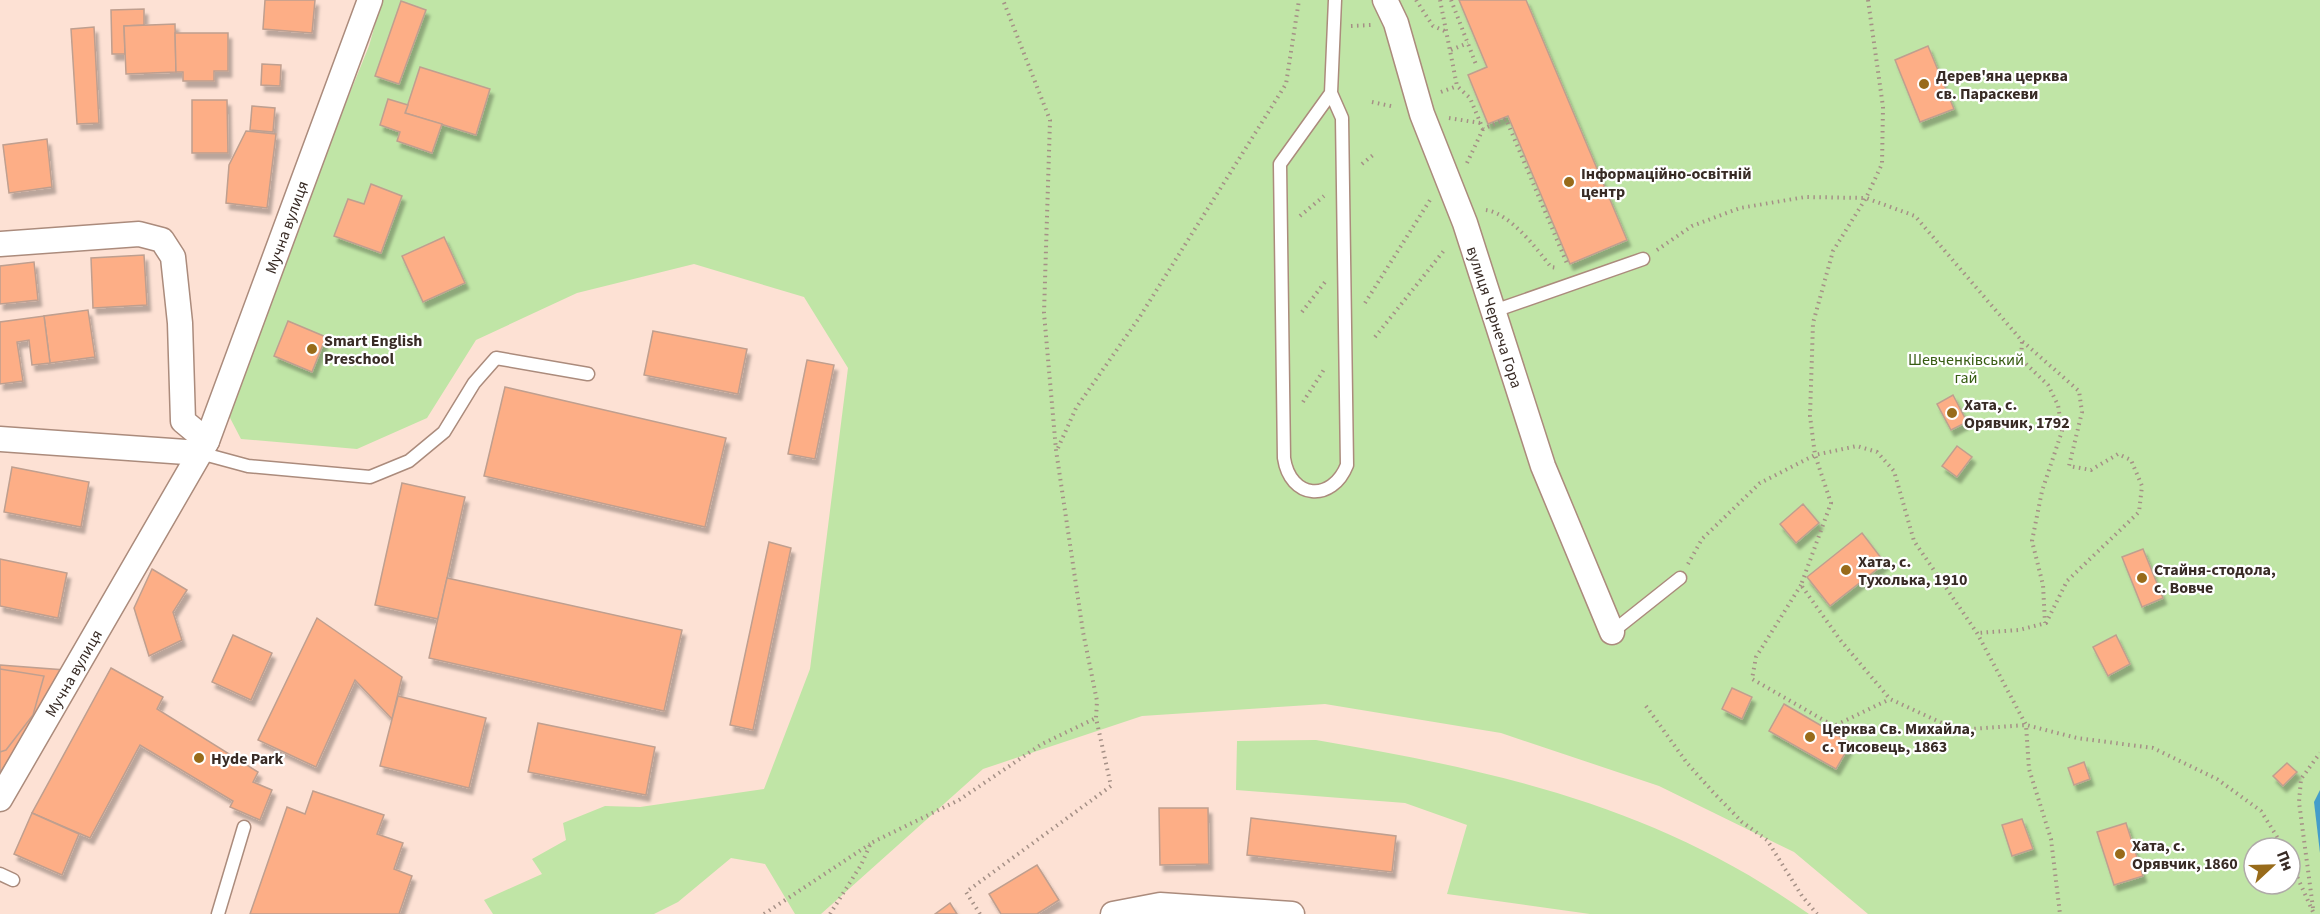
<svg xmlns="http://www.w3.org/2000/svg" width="2320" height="914" viewBox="0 0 2320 914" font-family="'Source Sans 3',sans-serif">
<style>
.green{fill:#c0e5a6;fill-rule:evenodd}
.water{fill:#439dca}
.building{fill:#fdae86;stroke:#bf9f8f;stroke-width:1.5;filter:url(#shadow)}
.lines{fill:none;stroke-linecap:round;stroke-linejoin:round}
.lane-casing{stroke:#ab8b7c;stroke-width:15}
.street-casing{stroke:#ab8b7c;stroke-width:27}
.path{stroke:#a59086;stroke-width:4;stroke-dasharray:1.5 4.5;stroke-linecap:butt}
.lane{stroke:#fff;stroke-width:12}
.street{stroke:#fff;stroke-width:24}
.poi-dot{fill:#986b1a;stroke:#fff;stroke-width:2}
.labels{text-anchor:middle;stroke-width:4.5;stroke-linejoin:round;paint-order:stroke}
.poi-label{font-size:16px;font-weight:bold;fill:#382b25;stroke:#fff;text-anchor:start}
.street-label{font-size:16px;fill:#382b25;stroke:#fff}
.park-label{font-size:16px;fill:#375c12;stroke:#fff}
</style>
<defs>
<filter id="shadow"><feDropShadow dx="3.5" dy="6" stdDeviation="1.5" flood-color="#0004"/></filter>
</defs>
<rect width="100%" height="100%" fill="#fde1d4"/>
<g class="green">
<path d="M 382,0 L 2320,0 L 2320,914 L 1868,914 L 1794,852 L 1659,786 L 1501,733 L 1325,704 L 1142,716 L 983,769 L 821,914 L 795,914 L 765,864 L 731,858 L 678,902 L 654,914 L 493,914 L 484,900 L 542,874 L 532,859 L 566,840 L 563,823 L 605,806 L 640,807 L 764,789 L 810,669 L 848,368 L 804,297 L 694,264 L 577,293 L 476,340 L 427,418 L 357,449 L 241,439 L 229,416 L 299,218 L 369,46 ZM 2254,848 L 2290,848 L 2290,884 L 2254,884 Z"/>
<path d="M 1316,740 C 1498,771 1656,806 1809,914 L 1590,914 L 1447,894 L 1467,825 L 1405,803 L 1236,790 L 1237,741 Z"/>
</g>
<path class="water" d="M 2320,790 L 2320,853 L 2314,802 Z"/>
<g class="building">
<path d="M 265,0 L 315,0 L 312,33 L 263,29 Z"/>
<path d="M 1459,0 L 1526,0 L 1627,240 L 1570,264 L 1508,116 L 1488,124 L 1468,75 L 1487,67 Z"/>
<path d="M 401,1 L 426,10 L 399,84 L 375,76 Z"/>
<path d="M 144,9 L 144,25 L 124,26 L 125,54 L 112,54 L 111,10 Z"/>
<path d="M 175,24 L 176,72 L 126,74 L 124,26 Z"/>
<path d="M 94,27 L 99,123 L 77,124 L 71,29 Z"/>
<path d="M 175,33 L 228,33 L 228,71 L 214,71 L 214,81 L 183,81 L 183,72 L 176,72 Z"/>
<path d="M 1928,46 L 1954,109 L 1920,122 L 1895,60 Z"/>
<path d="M 262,64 L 281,65 L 280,86 L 261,85 Z"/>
<path d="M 420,67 L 490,89 L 476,135 L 405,113 Z"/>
<path d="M 388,99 L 408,105 L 405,113 L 442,124 L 432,153 L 397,141 L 400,132 L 380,125 Z"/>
<path d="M 192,100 L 227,100 L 228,153 L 192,153 Z"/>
<path d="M 252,106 L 275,108 L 273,132 L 250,130 Z"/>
<path d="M 246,131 L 276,134 L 267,208 L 226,203 L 229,165 Z"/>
<path d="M 47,139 L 52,187 L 9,193 L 3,145 Z"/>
<path d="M 371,184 L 402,196 L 381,253 L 334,236 L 348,199 L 364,204 Z"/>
<path d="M 444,237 L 465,283 L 423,302 L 402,256 Z"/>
<path d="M 144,255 L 147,305 L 93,308 L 91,258 Z"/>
<path d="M 34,262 L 38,300 L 0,304 L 0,266 Z"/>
<path d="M 88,310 L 95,357 L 50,363 L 44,316 Z"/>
<path d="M 44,316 L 50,363 L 32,365 L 29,340 L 17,342 L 23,381 L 0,384 L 0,322 Z"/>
<path d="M 288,321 L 326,337 L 312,372 L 274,356 Z"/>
<path d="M 653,331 L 747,349 L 738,394 L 644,375 Z"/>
<path d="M 807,360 L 834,365 L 815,459 L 788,454 Z"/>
<path d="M 505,387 L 726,438 L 705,527 L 484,476 Z"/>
<path d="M 1953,395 L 1967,422 L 1951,430 L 1937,404 Z"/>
<path d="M 1957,446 L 1972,457 L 1957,477 L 1942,466 Z"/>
<path d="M 12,467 L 89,482 L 81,527 L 4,512 Z"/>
<path d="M 402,483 L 465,497 L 438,619 L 375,605 Z"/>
<path d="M 1803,504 L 1819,523 L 1796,543 L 1780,524 Z"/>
<path d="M 1862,533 L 1885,563 L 1830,606 L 1807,577 Z"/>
<path d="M 769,542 L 791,548 L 753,730 L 730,725 Z"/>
<path d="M 2143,549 L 2163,598 L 2142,607 L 2122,557 Z"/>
<path d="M 0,559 L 67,573 L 58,618 L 0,606 Z"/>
<path d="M 152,569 L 187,590 L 173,612 L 182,640 L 149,656 L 134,608 Z"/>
<path d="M 447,578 L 682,630 L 664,711 L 429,658 Z"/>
<path d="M 317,618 L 402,677 L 392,719 L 355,680 L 316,767 L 258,740 Z"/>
<path d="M 233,635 L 272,653 L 251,700 L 212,682 Z"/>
<path d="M 2116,635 L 2130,664 L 2108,676 L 2093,647 Z"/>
<path d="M 0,665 L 65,670 L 0,773 Z"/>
<path d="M 111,668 L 163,697 L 157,709 L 258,772 L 253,782 L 272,790 L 260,820 L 230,807 L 233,801 L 140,745 L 90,838 L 32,813 Z"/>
<path d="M 0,669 L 44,676 L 33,715 L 6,750 L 0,752 Z"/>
<path d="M 1732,688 L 1752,697 L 1742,719 L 1722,709 Z"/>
<path d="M 398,696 L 486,718 L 469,788 L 380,766 Z"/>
<path d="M 1784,704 L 1851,743 L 1836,769 L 1769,731 Z"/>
<path d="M 538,723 L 655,747 L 646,795 L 528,772 Z"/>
<path d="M 2084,762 L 2090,779 L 2074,785 L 2068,768 Z"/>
<path d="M 2287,763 L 2297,772 L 2283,786 L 2273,776 Z"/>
<path d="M 313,791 L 384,815 L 377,834 L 403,843 L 394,869 L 412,876 L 399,914 L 250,914 L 287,807 L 305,814 Z"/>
<path d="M 1159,808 L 1208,808 L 1209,864 L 1160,865 Z"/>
<path d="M 32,813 L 79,834 L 62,875 L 14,854 Z"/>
<path d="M 1251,818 L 1396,836 L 1392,872 L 1247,855 Z"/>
<path d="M 2022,819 L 2033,849 L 2012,856 L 2002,825 Z"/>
<path d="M 2126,823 L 2143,876 L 2114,885 L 2097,832 Z"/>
<path d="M 1037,865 L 1059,900 L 1037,914 L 1001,914 L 989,894 Z"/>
<path d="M 950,903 L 957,914 L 935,914 Z"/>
</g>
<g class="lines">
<defs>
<g id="lane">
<path d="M 1331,93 L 1280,164 L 1284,458 C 1290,499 1332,503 1347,465 L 1342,118 L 1331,93 L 1335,0"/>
<path d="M 1494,311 L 1643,259"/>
<path d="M 200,453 L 248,466 L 370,477 L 409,461 L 444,432 L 474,383 L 496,358 L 588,374"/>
<path d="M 1612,632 L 1680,578"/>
<path d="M 0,874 L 13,880"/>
<path d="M 218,914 L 244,827"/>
</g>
<g id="street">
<path d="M 1385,0 L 1396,23 L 1422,114 L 1465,223 L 1543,466 L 1612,632"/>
<path d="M 0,244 L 139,234 L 162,240 L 173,257 L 180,323 L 183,421 L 207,441"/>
<path d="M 0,439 L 200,453"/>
<path d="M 0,799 L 207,441 L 370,0"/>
<path d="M 1113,914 L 1160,905 L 1292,914"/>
</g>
</defs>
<use href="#lane" class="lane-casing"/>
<use href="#street" class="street-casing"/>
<g class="path">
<path d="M 1416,0 L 1433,26 L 1447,32"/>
<path d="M 1440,0 L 1457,86 L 1470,98 L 1483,129 L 1506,119 L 1568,266"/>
<path d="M 1451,0 L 1477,67"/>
<path d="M 1868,0 L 1883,107 L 1882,164 L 1866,198 L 1833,251 L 1813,323 L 1810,416 L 1815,455 L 1831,503 L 1801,585 L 1841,641 L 1890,699 L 1957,730 L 2026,725 L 2077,738 L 2153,748 L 2217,779 L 2261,811 L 2284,848"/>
<path d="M 1351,26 L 1371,25"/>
<path d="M 1451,50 L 1468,43"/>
<path d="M 1441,92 L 1457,86"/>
<path d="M 1372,102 L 1395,107"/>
<path d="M 1449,118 L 1480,123"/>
<path d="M 1467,163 L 1483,129"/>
<path d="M 1362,164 L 1373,155"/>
<path d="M 1486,210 C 1511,214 1536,248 1551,267 L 1557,268"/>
<path d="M 1300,216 L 1324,196"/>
<path d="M 1657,250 L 1692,226 L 1740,208 L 1805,197 L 1866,198 L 1915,216 L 2022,341 L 2079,391 L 2082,412 L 2069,466 L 2091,470 L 2118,454 L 2131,460 L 2142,486 L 2139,512 L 2067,581 L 2046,623 L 2019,630 L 1977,633"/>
<path d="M 1365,303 L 1430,200"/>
<path d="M 1302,312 L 1325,282"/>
<path d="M 1375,337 L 1446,248"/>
<path d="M 2022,342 L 2021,359 L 2048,385 L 2058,405 L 2062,431 L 2042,491 L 2032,541 L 2043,585 L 2045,623"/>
<path d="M 1303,402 L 1325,368"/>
<path d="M 1058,448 L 1076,408 L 1139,318 L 1286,84 L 1299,0"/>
<path d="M 1688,564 L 1702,539 L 1760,483 L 1815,455 L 1857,446 L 1877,452 L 1894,471 L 1914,541 L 1977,633 L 2026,725 L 2029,769 L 2051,839 L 2060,914"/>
<path d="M 1801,585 L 1756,657 L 1752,679 L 1834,726 L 1890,699"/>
<path d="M 1646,706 L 1687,763 L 1713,792 L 1742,822 L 1767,840 L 1802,896 L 1817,914"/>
<path d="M 2290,861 L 2314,914"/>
<path d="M 2313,908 L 2299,802 L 2301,779 L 2320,753"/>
<path d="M 764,914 L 870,844"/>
<path d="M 830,914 L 861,865 L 871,843 L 959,800 L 1042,744 L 1096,718"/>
<path d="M 980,914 L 966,892 L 1111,786 L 1096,718 L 1097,701 L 1083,632 L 1056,450 L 1044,313 L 1050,120 L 1003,0"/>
</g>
<use href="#lane" class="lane"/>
<use href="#street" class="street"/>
</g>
<g class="poi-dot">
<circle cx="1924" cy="84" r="6"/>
<circle cx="1569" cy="182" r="6"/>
<circle cx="312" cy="349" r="6"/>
<circle cx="1952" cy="413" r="6"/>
<circle cx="1846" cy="570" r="6"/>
<circle cx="2142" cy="578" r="6"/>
<circle cx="1810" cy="737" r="6"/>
<circle cx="199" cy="758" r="6"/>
<circle cx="2120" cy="854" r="6"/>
</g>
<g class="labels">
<g class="poi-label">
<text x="1936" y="81">Дерев'яна церква<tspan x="1936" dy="18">св. Параскеви</tspan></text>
<text x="1581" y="179">Інформаційно-освітній<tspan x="1581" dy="18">центр</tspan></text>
<text x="324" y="346">Smart English<tspan x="324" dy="18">Preschool</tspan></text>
<text x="1964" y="410">Хата, с.<tspan x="1964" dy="18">Орявчик, 1792</tspan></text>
<text x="1858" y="567">Хата, с.<tspan x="1858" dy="18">Тухолька, 1910</tspan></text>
<text x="2154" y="575">Стайня-стодола,<tspan x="2154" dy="18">с. Вовче</tspan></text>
<text x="1822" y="734">Церква Св. Михайла,<tspan x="1822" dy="18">с. Тисовець, 1863</tspan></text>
<text x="211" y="764">Hyde Park</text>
<text x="2132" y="851">Хата, с.<tspan x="2132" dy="18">Орявчик, 1860</tspan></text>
</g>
<g class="street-label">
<text transform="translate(286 227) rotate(-70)" y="6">Мучна вулиця</text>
<text transform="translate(1495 317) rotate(72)" y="6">вулиця Чернеча Гора</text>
<text transform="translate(73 673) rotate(-60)" y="6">Мучна вулиця</text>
</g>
<g class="park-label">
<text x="1966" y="365">Шевченківський<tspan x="1966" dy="18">гай</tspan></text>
</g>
</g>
<g transform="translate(2272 866) rotate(68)"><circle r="28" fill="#ffffff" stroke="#afaaa8" stroke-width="1.5"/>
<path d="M0-4.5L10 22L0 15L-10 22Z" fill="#986b1a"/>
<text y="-9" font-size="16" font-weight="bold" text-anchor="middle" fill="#382b25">Пн</text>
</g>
</svg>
